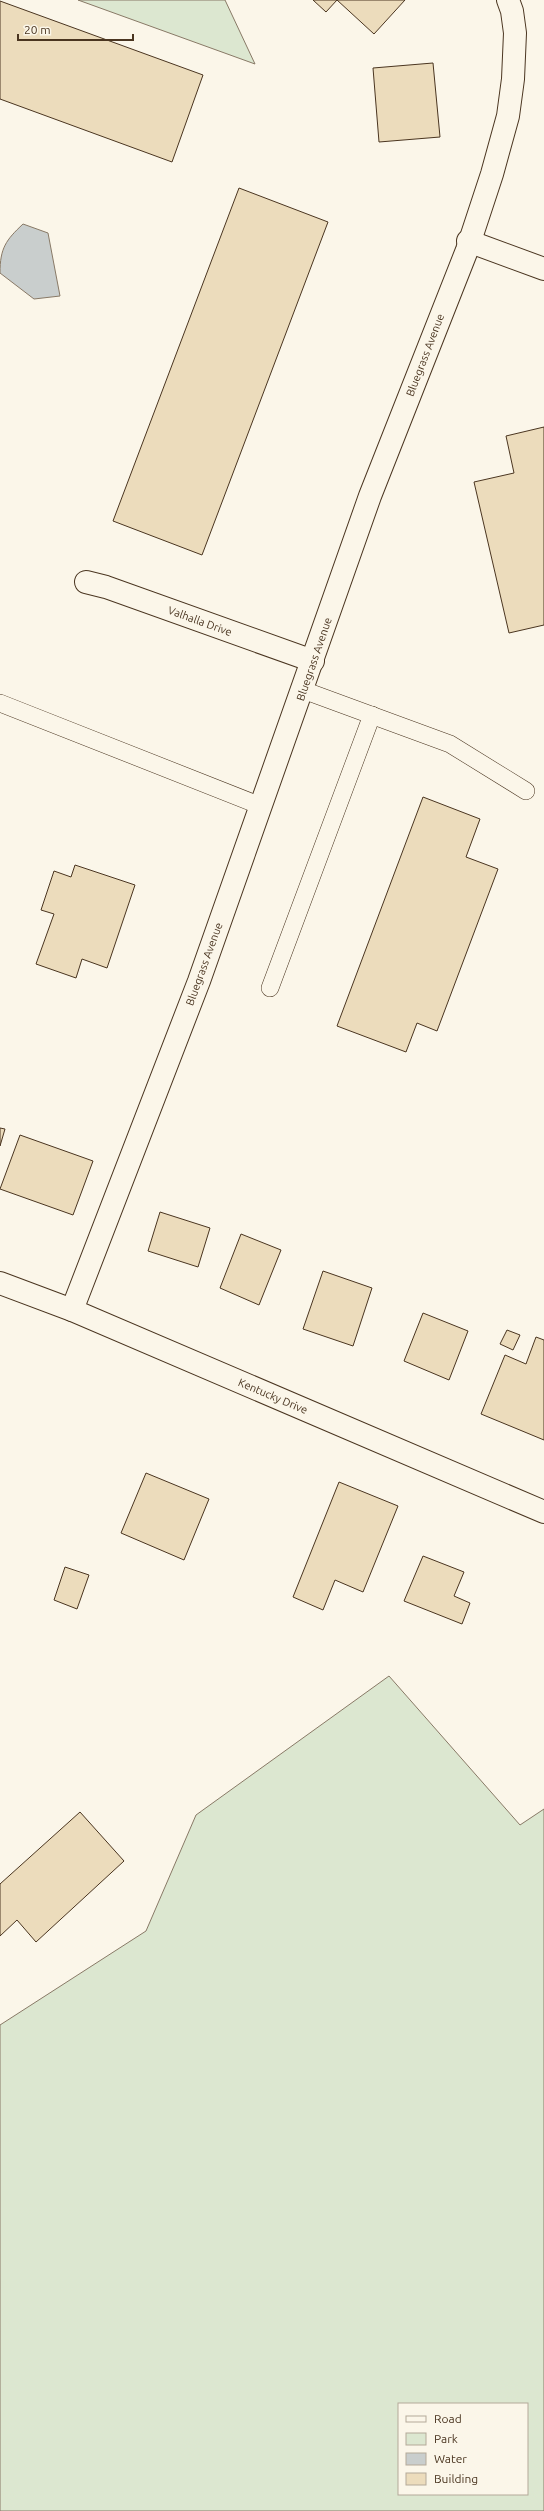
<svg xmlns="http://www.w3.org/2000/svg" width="544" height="2511" viewBox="0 0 544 2511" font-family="Ubuntu,sans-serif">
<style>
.green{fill:#dce7d0;stroke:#887966;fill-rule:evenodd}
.water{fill:#c9cecd;stroke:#887966}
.building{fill:#ecdcbc;stroke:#4a3520}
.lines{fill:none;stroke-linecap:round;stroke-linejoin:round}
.lane-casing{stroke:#4a3520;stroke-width:18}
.street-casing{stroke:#4a3520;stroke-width:24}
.lane{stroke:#fbf6e9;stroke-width:17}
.street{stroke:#fbf6e9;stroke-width:22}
.labels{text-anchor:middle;stroke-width:3;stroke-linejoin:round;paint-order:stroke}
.street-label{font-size:11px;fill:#4a3520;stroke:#fbf6e9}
</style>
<rect width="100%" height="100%" fill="#fbf6e9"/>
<g class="green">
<path d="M 78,0 L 225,0 L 255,64 Z"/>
<path d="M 389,1676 L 520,1825 L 544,1809 L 544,2511 L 0,2511 L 0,2025 L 146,1931 L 196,1815 ZM 399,2404 L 527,2404 L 527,2494 L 399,2494 Z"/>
</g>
<path class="water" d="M 23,224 L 48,233 L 60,296 L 34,299 L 0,273 C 0,248 6,240 23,224 Z"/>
<g class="building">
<path d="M 313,0 L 337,0 L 326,12 Z"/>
<path d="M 337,0 L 405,0 L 374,34 Z"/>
<path d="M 0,1 L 203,75 L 172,162 L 0,99 Z"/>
<path d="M 433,63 L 440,137 L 379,142 L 373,68 Z"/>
<path d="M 239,188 L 328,222 L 202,555 L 113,521 Z"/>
<path d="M 544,427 L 544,625 L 509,633 L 474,482 L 514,473 L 506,436 Z"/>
<path d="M 423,797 L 480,819 L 466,857 L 498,869 L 437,1031 L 417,1023 L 406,1052 L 337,1026 Z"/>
<path d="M 75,865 L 135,885 L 107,968 L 82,959 L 76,978 L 36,964 L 54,914 L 41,910 L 54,871 L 71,877 Z"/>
<path d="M 0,1128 L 5,1129 L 0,1146 Z"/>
<path d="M 20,1135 L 93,1161 L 73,1215 L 0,1189 Z"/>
<path d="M 160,1212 L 210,1228 L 198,1267 L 148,1251 Z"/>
<path d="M 241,1234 L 281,1250 L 259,1305 L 220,1288 Z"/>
<path d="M 323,1271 L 372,1288 L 353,1346 L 303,1329 Z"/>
<path d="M 423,1313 L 468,1331 L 449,1380 L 404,1361 Z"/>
<path d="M 507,1330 L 520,1335 L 513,1350 L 500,1344 Z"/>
<path d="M 536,1337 L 544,1340 L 544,1440 L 481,1414 L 505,1355 L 526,1364 Z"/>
<path d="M 146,1473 L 209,1499 L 184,1560 L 121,1533 Z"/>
<path d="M 339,1482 L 398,1506 L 363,1592 L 335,1580 L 323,1610 L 293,1597 Z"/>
<path d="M 423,1556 L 464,1572 L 454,1596 L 470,1603 L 462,1624 L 404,1601 Z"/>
<path d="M 65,1567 L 89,1575 L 77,1609 L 54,1600 Z"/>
<path d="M 80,1812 L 124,1861 L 36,1942 L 17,1920 L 0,1936 L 0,1884 Z"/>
</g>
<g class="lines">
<defs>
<g id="lane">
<path d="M 303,690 L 450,744 L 526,791"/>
<path d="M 0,703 L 261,806"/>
<path d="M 270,988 L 372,715"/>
</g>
<g id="street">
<path d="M 468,241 L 544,269"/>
<path d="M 86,582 L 106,587 L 313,661"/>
<path d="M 0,1283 L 72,1310 L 544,1512"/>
<path d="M 72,1310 L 199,981 L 370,496 L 467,250 L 492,174 L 508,116 L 513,79 L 515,33 L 512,11 L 508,0"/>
</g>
</defs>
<use href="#lane" class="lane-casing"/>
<use href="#street" class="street-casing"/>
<use href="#lane" class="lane"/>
<use href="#street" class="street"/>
</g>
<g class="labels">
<g class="street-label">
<text transform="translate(425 355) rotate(-69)" y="4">Bluegrass Avenue</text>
<text transform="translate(200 621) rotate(20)" y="4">Valhalla Drive</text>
<text transform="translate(314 659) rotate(-71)" y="4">Bluegrass Avenue</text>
<text transform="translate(204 964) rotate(-70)" y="4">Bluegrass Avenue</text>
<text transform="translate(273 1396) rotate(23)" y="4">Kentucky Drive</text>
</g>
</g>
<rect x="398" y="2403" width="130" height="92" fill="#fbf6e9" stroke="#b4a999"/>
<rect x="406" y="2416" width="20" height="6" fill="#fbf6e9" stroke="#b4a999"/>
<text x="434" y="2423" font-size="12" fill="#4a3520">Road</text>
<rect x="406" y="2433" width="20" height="12" fill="#dce7d0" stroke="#b4a999"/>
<text x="434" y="2443" font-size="12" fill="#4a3520">Park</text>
<rect x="406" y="2453" width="20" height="12" fill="#c9cecd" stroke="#b4a999"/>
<text x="434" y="2463" font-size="12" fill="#4a3520">Water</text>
<rect x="406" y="2473" width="20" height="12" fill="#ecdcbc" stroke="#b4a999"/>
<text x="434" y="2483" font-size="12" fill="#4a3520">Building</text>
<path d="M18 34v6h115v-6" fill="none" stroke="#4a3520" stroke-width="2"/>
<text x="24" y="34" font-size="12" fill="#4a3520" stroke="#fbf6e9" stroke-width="3" paint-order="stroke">20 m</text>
</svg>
